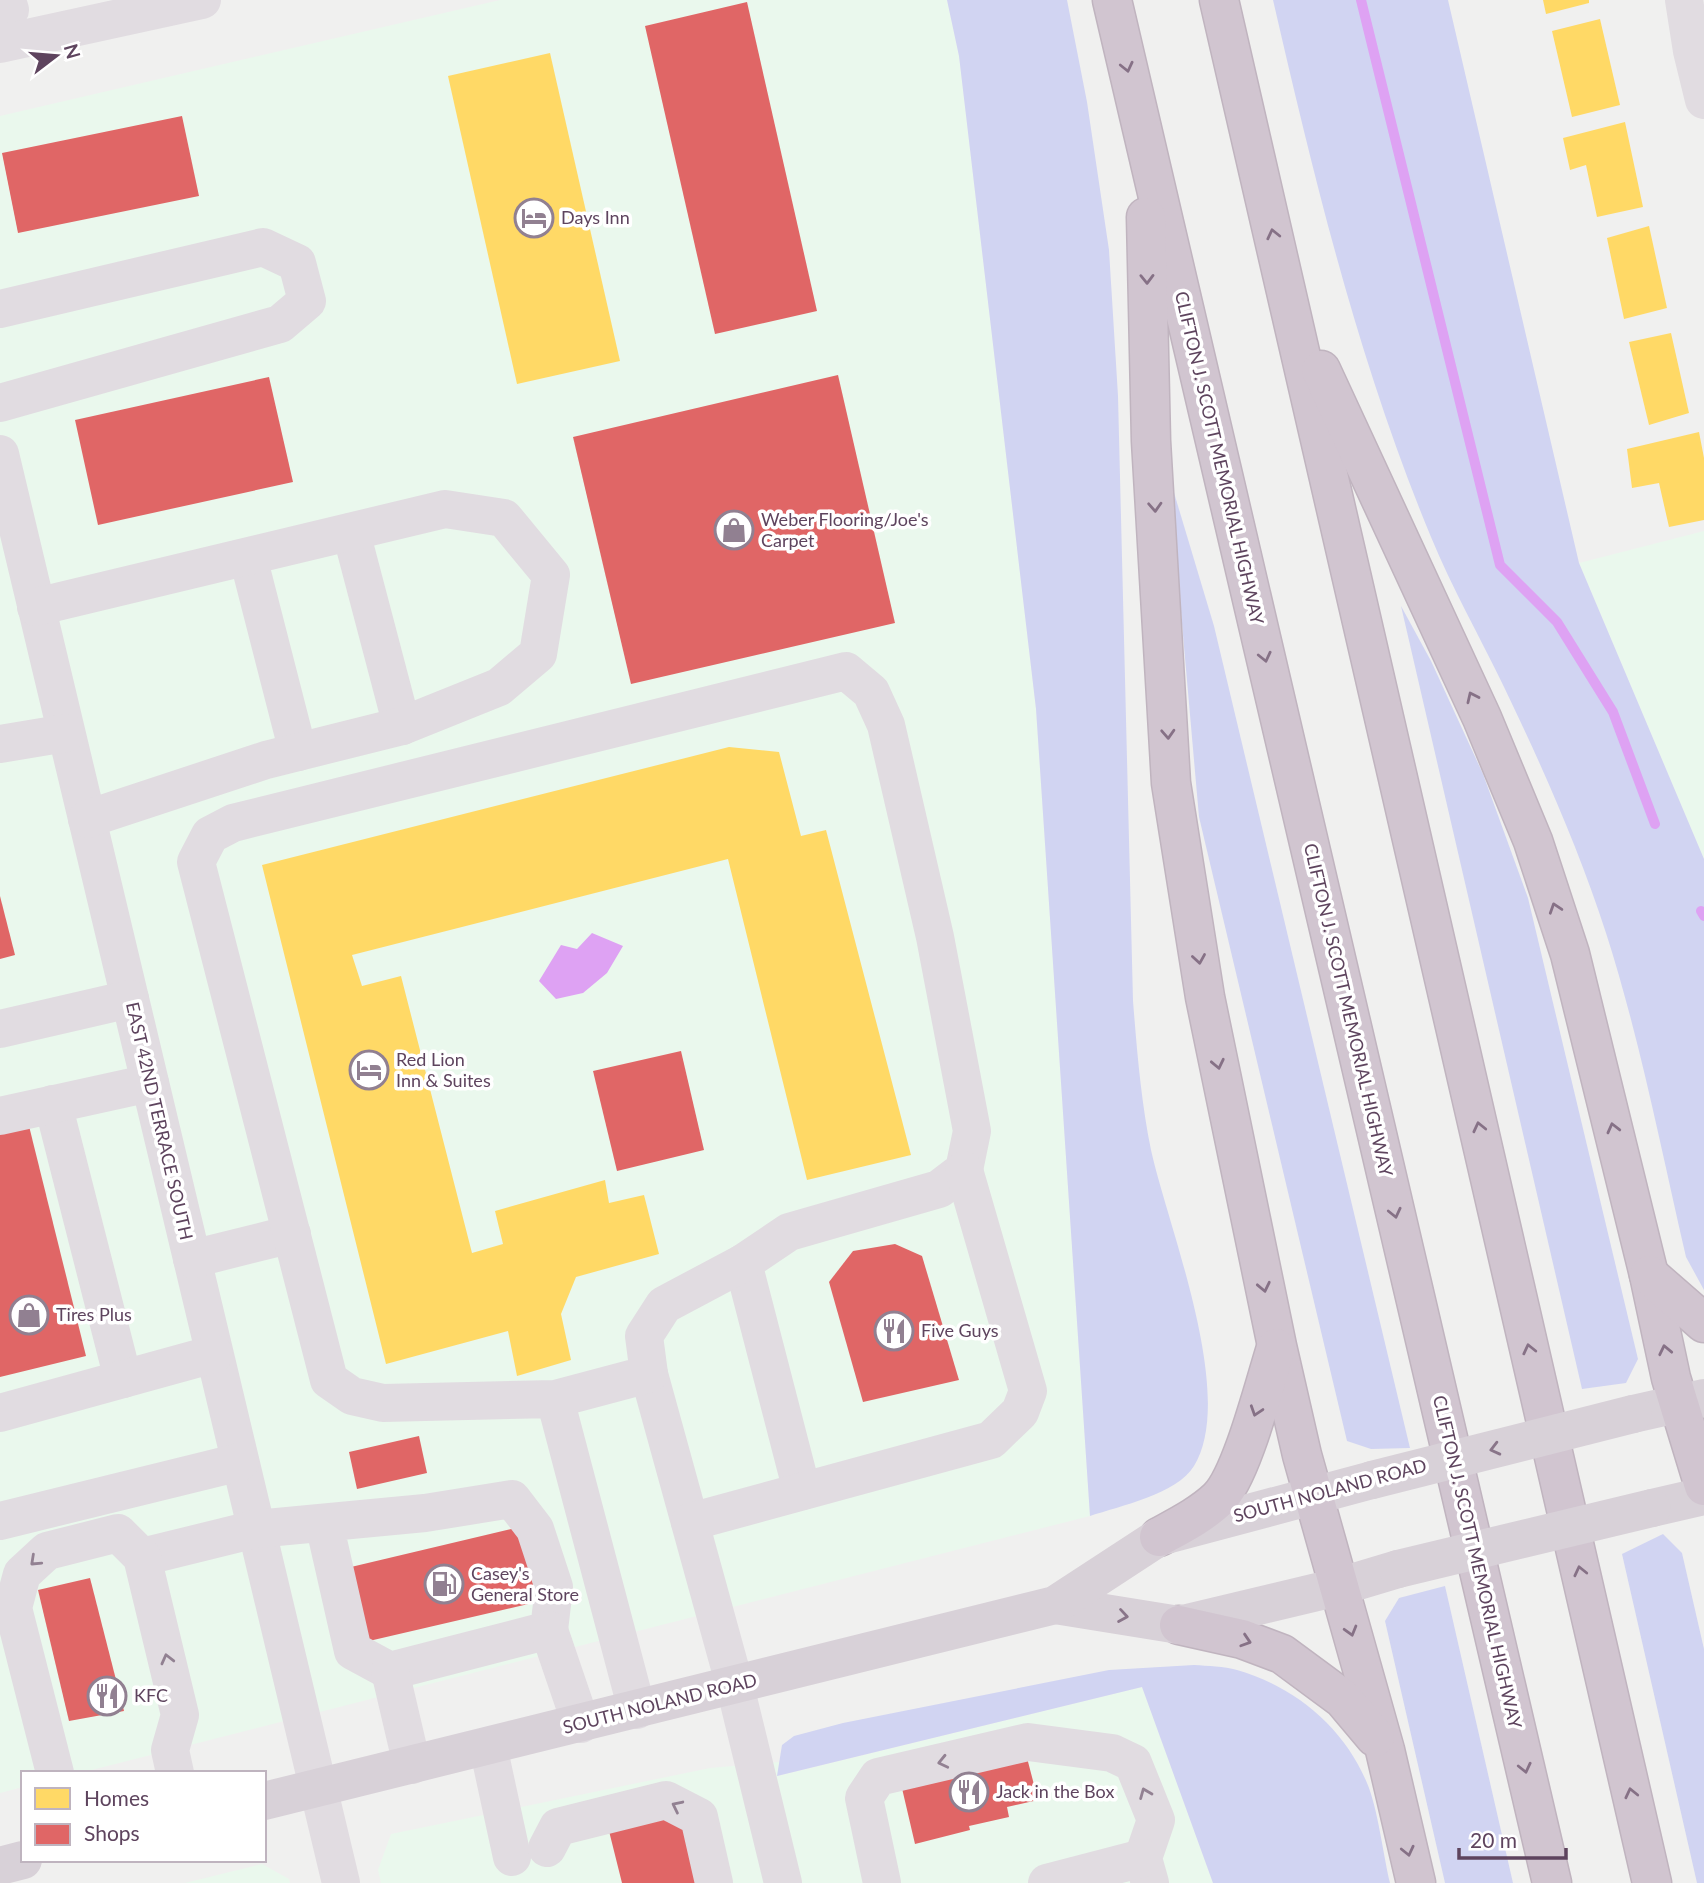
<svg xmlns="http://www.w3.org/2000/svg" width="1704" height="1883" viewBox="0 0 1704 1883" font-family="Lato,sans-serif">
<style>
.commercial{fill:#eaf8ed}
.green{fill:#d1d4f2}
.water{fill:#dea2f3}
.homes{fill:#ffd966}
.shops{fill:#e06666}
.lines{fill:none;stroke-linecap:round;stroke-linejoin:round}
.stream{stroke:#dea2f3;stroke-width:10}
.highway-casing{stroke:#c0b4bf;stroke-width:41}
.minor{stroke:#e1dce1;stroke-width:38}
.major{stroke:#d8d1d8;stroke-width:38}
.highway{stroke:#d1c5d0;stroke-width:38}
.major-bridge{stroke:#d8d1d8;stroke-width:38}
.oneway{stroke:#867186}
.oneway2{stroke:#897589}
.oneway3{stroke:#928192}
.labels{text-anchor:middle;stroke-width:7;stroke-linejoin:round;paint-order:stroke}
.poi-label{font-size:18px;fill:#5e445e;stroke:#fff;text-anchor:start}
.street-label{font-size:18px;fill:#5e445e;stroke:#fff}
</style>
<rect width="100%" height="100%" fill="#f0f0ef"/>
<g class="commercial">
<path d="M 500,0 L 947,0 L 959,56 L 1036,709 L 1090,1516 L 80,1773 L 23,1773 L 23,1787 L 0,1793 L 0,116 Z"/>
<path d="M 1704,531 L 1704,859 L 1579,563 Z"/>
<path d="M 1142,1687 L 1213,1883 L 381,1883 L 378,1870 L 391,1834 L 710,1768 L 779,1762 L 778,1776 Z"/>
<path d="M 262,1864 L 289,1879 L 290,1883 L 185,1883 Z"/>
</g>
<g class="green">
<path d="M 947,0 L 1067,0 L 1087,102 L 1109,250 L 1118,396 L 1133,1001 C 1137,1051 1141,1101 1151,1150 C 1168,1227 1237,1396 1194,1466 C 1177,1494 1120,1506 1090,1516 L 1036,709 L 959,56 Z"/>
<path d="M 1273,0 L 1448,0 L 1579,563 L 1704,859 L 1704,1290 L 1686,1257 C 1661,1149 1640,1039 1606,933 C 1579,849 1542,766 1504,687 C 1480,637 1452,588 1431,537 C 1359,364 1315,182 1273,0 Z"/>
<path d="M 1169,476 L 1214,626 L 1410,1448 L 1371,1449 L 1347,1441 L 1199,817 Z"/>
<path d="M 1401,606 L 1431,661 L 1483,774 L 1528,898 L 1638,1359 L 1626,1383 L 1582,1389 Z"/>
<path d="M 1663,1534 L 1682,1553 L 1704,1649 L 1704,1883 L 1697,1883 L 1622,1554 Z"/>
<path d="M 1445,1586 L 1513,1883 L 1445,1883 L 1385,1621 L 1399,1598 Z"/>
<path d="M 1194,1665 C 1208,1666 1224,1666 1237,1670 C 1294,1686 1344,1727 1367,1783 C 1378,1809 1383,1854 1390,1883 L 1213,1883 L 1142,1687 L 777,1776 L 782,1745 L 794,1736 L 843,1723 L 1109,1670 Z"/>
</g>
<path class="water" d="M 592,933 L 623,946 L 607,973 L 583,993 L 556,999 L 539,981 L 561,945 L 577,949 Z"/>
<g class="homes">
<path d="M 1543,0 L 1589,0 L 1589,3 L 1546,14 Z"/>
<path d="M 1600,19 L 1620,105 L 1572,117 L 1552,31 Z"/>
<path d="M 550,53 L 620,361 L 517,384 L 448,76 Z"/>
<path d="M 1625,122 L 1643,207 L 1597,217 L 1586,165 L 1570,170 L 1563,138 Z"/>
<path d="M 1649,226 L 1667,308 L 1624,319 L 1607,238 Z"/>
<path d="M 1671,333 L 1689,413 L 1649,425 L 1629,342 Z"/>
<path d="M 1699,432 L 1704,458 L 1704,520 L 1669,527 L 1659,483 L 1632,488 L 1627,449 Z"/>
<path d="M 729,747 L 779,752 L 801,836 L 826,830 L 911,1155 L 807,1180 L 728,859 L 352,955 L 362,986 L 401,976 L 472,1253 L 503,1244 L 495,1211 L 605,1180 L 609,1203 L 644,1195 L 659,1254 L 576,1277 L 561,1314 L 571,1360 L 517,1376 L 508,1331 L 386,1364 L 262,865 Z"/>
</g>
<g class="shops">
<path d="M 747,2 L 817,311 L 715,334 L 645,26 Z"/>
<path d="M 182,116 L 199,196 L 18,233 L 2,153 Z"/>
<path d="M 838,375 L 895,623 L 631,684 L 573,437 Z"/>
<path d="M 269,377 L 293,482 L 98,525 L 75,420 Z"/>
<path d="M 0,896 L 15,955 L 0,959 Z"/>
<path d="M 681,1051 L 704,1150 L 617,1171 L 593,1071 Z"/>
<path d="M 29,1126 L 86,1356 L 0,1377 L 0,1133 Z"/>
<path d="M 895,1244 L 922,1256 L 959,1380 L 863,1402 L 829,1282 L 853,1251 Z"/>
<path d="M 419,1436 L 427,1473 L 357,1489 L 349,1452 Z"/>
<path d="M 520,1527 L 537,1602 L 369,1641 L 351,1567 Z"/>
<path d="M 90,1578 L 124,1711 L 69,1721 L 38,1590 Z"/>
<path d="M 1026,1754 L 1038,1800 L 1007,1807 L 1009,1817 L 969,1826 L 970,1830 L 915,1844 L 901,1784 Z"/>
<path d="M 683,1812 L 701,1883 L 622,1883 L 609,1831 Z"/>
</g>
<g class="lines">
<g class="stream">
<path d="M 1361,0 L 1500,565 L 1557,622 L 1613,712 L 1655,824"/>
<path d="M 1701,911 L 1704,916"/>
</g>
<defs>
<g id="highway">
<path d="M 1112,0 L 1552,1883"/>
<path d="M 1219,0 L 1652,1883"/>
<path d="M 1146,217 L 1151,441 L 1171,783 L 1205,997 L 1277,1346 L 1302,1455 L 1385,1750 L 1416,1883"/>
<path d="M 1321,370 L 1482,718 L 1533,841 L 1570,954 L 1649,1275 L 1671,1378 L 1704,1486"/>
<path d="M 1649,1275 L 1704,1323"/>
<path d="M 1159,1537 C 1179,1526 1201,1515 1218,1499 C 1242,1476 1265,1382 1276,1348"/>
<path d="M 1179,1625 L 1242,1639 L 1282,1654 L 1343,1699 L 1375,1737"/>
</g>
</defs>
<use href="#highway" class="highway-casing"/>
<g class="minor">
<path d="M 1684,0 L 1692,51 L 1704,100"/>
<path d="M 0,25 L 10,10 L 7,0"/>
<path d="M 0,44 L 202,0"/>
<path d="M 0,309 L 263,247 L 297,263 L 307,301 L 280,324 L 0,403"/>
<path d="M 0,454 L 341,1883"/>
<path d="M 351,532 L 402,726"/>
<path d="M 248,557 L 298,752"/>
<path d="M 36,607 L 445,509 L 504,518 L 551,575 L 538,654 L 499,687 L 402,726 L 266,760 L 87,819"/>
<path d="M 0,744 L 66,733"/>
<path d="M 0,1029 L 130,999"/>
<path d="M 53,1104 L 123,1379"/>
<path d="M 0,1116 L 150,1083"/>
<path d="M 192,1259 L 292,1234"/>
<path d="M 743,1263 L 802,1491"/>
<path d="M 649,1374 L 735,1686 L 783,1883"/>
<path d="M 555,1399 L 383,1403 L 352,1396 L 329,1380 L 196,862 L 210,835 L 233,823 L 846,671 L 871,692 L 886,725 L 935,937 L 972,1131 L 964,1170 L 939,1189 L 789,1232 L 743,1263 L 664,1305 L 644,1336 L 649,1374 L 555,1399 L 637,1710"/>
<path d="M 0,1413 L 214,1354"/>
<path d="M 0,1521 L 240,1462"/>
<path d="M 690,1522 L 991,1440 L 1020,1412 L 1028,1391 L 964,1170"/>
<path d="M 142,1557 L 256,1529 L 425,1513 L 512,1499 L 535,1529 L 554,1587 L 549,1630 L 390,1671 L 353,1651 L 324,1523"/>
<path d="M 549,1630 L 581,1724"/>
<path d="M 390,1671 L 412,1765"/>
<path d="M 488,1746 L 512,1857"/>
<path d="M 55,1773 L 13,1608 L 22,1574 L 47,1551 L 118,1533 L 142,1557 L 180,1715 L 170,1750 L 175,1773"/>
<path d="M 547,1848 L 558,1827 L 666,1800 L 699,1817 L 714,1883"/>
<path d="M 882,1883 L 864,1798 L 878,1777 L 1028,1742 L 1112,1753 L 1133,1763 L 1156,1820 L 1143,1858 L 1150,1883"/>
<path d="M 1047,1883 L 1143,1858"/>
</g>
<g class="major">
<path d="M 1633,1414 L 1704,1398"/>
<path d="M 1652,1508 L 1704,1496"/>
<path d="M 1055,1605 L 1179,1625 L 1338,1587 L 1398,1569"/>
<path d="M 264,1801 L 1055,1605 L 1159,1537 L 1372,1480"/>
<path d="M 0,1866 L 23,1860"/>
</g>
<use href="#highway" class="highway"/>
<g class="major-bridge">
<path d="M 1372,1480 L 1633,1414"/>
<path d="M 1398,1569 L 1652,1508"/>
</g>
</g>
<defs><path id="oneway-chevron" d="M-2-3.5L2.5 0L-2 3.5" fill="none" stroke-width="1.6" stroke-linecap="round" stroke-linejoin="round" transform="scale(1.75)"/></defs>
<g class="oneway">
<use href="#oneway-chevron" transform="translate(1127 67) rotate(77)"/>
<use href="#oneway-chevron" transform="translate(1273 234) rotate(-103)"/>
<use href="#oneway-chevron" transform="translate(1147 279) rotate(89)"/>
<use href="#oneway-chevron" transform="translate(1155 507) rotate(87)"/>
<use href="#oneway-chevron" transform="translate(1265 657) rotate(77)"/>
<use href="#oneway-chevron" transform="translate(1472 697) rotate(-115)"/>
<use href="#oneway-chevron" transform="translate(1168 734) rotate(87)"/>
<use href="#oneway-chevron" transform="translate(1555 908) rotate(-108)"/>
<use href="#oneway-chevron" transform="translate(1199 959) rotate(81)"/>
<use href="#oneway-chevron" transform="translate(1218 1064) rotate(78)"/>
<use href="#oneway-chevron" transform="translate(1479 1127) rotate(-103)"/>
<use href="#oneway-chevron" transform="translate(1613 1128) rotate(-104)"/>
<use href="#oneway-chevron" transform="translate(1395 1213) rotate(77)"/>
<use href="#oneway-chevron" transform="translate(1264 1287) rotate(78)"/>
<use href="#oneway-chevron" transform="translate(1529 1349) rotate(-103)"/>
<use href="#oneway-chevron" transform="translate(1665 1350) rotate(-102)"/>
<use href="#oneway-chevron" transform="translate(1256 1411) rotate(108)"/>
<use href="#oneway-chevron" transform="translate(1580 1571) rotate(-103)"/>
<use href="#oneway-chevron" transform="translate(1351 1631) rotate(74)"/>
<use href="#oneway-chevron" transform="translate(1246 1641) rotate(18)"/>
<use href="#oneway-chevron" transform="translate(1525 1768) rotate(77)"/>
<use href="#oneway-chevron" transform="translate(1631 1793) rotate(-103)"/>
<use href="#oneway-chevron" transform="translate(1408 1851) rotate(77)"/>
</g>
<g class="oneway2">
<use href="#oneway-chevron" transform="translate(1495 1449) rotate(166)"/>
<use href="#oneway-chevron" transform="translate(1123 1616) rotate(9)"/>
</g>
<g class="oneway3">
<use href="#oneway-chevron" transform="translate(35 1561) rotate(137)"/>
<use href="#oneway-chevron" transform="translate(167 1659) rotate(-104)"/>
<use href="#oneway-chevron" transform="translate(943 1762) rotate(167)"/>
<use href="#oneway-chevron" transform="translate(1145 1793) rotate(-112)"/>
<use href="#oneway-chevron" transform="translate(677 1806) rotate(-154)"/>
</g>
<defs>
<symbol id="hotel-ring" viewBox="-11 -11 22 22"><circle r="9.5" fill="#fff" stroke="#918091" stroke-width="1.5"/><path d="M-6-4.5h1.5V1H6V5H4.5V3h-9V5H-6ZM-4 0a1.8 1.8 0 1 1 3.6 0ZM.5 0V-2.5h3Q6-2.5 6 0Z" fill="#918091"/></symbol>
<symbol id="shop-ring" viewBox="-11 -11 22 22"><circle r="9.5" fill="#fff" stroke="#918091" stroke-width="1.5"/><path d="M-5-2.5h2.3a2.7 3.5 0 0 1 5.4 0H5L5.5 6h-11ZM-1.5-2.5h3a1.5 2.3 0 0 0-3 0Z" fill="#918091"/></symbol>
<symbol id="restaurant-ring" viewBox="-11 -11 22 22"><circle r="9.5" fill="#fff" stroke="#918091" stroke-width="1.5"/><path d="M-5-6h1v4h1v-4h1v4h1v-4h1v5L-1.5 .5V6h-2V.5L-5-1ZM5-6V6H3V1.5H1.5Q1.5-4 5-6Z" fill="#918091"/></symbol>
<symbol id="fuel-ring" viewBox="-11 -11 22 22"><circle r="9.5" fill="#fff" stroke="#918091" stroke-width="1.5"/><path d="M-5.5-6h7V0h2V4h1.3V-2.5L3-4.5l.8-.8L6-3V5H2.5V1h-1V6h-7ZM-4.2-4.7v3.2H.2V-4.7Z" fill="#918091"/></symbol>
</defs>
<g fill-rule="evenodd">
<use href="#hotel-ring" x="512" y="196" width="44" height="44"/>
<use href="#shop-ring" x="712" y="508" width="44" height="44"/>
<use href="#hotel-ring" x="347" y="1048" width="44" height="44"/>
<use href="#shop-ring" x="7" y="1293" width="44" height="44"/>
<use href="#restaurant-ring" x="872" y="1309" width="44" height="44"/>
<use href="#fuel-ring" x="422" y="1562" width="44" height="44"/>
<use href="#restaurant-ring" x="85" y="1674" width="44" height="44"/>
<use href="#restaurant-ring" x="947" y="1770" width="44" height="44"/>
</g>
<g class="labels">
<g class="poi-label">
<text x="561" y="224">Days Inn</text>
<text x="761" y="526">Weber Flooring/Joe's<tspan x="761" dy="21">Carpet</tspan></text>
<text x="396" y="1066">Red Lion<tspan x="396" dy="21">Inn &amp; Suites</tspan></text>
<text x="56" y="1321">Tires Plus</text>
<text x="921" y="1337">Five Guys</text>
<text x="471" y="1580">Casey's<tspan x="471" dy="21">General Store</tspan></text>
<text x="134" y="1702">KFC</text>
<text x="996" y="1798">Jack in the Box</text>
</g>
<g class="street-label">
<text transform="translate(1219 458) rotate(77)" y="6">CLIFTON J. SCOTT MEMORIAL HIGHWAY</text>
<text transform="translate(1348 1010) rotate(77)" y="6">CLIFTON J. SCOTT MEMORIAL HIGHWAY</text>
<text transform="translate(159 1121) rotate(77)" y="6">EAST 42ND TERRACE SOUTH</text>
<text transform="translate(1330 1491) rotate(-15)" y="6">SOUTH NOLAND ROAD</text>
<text transform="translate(1477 1562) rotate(77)" y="6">CLIFTON J. SCOTT MEMORIAL HIGHWAY</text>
<text transform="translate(660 1704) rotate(-14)" y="6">SOUTH NOLAND ROAD</text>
</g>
</g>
<rect x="21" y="1771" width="245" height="91" fill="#ffffff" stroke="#bfb4bf" stroke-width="2"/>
<rect x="35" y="1788" width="35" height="21" fill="#ffd966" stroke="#bfb4bf" stroke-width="2"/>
<text x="84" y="1806" font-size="21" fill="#5e445e">Homes</text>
<rect x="35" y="1824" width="35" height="21" fill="#e06666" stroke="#bfb4bf" stroke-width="2"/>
<text x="84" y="1841" font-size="21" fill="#5e445e">Shops</text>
<g transform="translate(56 56) rotate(74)" stroke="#ffffff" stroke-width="5" paint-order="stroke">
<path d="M0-5L12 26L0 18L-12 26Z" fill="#5e445e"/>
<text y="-10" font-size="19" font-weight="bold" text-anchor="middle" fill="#5e445e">N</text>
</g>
<path d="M1459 1848v10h107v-10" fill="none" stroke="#5e445e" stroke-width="3.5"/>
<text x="1470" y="1848" font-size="21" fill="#5e445e" stroke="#ffffff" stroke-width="5" paint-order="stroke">20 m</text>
</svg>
